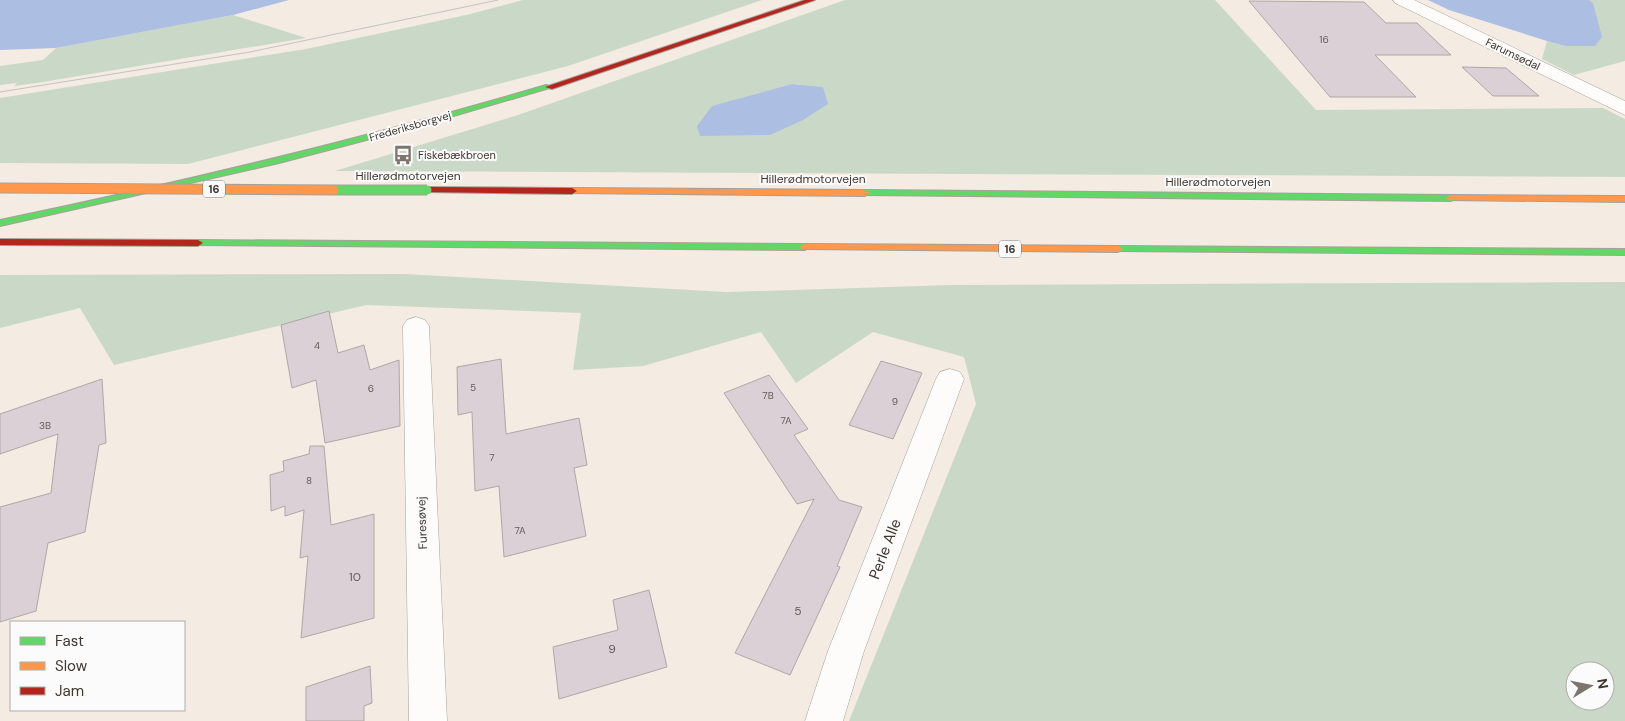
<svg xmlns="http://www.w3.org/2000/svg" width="1625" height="721" viewBox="0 0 1625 721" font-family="'DM Sans',sans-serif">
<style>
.green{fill:#cad9c7;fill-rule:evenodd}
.water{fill:#adbee3}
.building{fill:#dad0d6;stroke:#aea7a8}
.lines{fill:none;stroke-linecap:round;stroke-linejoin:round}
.street-casing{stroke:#a8a099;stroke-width:1}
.fast-casing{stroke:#a8a099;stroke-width:2}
.slow-casing{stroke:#a8a099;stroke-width:2}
.jam-casing{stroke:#a8a099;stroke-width:2}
.street{fill:#fdfcfb;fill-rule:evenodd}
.fast{fill:#63d668;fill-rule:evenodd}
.slow{fill:#ff974d;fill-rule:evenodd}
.jam{fill:#b3261e;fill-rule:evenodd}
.tram{stroke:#c4c2c0;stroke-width:1}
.fast-bridge-casing{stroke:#a8a099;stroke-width:11;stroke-linecap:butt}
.slow-bridge-casing{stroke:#a8a099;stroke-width:11;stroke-linecap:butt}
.fast-bridge{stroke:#63d668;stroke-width:9}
.slow-bridge{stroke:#ff974d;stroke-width:9}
.labels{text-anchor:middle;stroke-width:4;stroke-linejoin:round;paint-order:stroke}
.number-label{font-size:10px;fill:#665c59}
.far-street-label{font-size:11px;fill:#3f362f;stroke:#fbfbfb}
.far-poi-label{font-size:11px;fill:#3f362f;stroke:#fbfbfb;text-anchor:start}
.shield{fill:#fbfbfb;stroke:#77716c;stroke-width:1}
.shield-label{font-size:11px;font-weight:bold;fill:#3f362f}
.street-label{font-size:12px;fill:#3f362f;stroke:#fbfbfb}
.near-number-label{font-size:12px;fill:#665c59}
.near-street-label{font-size:15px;fill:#3f362f;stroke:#fbfbfb}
</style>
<rect width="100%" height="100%" fill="#f4ebe3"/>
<g class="green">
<path d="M 523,0 L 762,0 L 568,66 L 188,164 L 0,163 L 0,98 L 306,49 L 466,15 Z"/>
<path d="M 845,0 L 1215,0 L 1316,110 L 1603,108 L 1625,119 L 1625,177 L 335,171 L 518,115 ZM 793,84 L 822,87 L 712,106 C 740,100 765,91 793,84 Z"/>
<path d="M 1589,0 L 1625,0 L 1625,61 L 1574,75 L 1542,59 L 1547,41 L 1565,46 L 1593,3 Z"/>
<path d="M 233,15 L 306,38 L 37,83 L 14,86 L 17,83 L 0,85 L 0,66 L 43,60 L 56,48 Z"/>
<path d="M 405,274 L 726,292 L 951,285 L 1625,282 L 1625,721 L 849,721 L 976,404 L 964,357 L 873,332 L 796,383 L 761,332 L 643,366 L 573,370 L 581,313 L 366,305 L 114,365 L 80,308 L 0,328 L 0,275 ZM 1575,671 L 1605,671 L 1605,701 L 1575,701 Z"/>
</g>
<g class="water">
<path d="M 0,0 L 289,0 L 233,15 L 56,48 L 0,50 Z"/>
<path d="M 1428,0 L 1589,0 L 1593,3 L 1602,37 L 1595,46 L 1565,46 L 1547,41 L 1449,10 Z"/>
<path d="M 792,84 L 823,87 L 828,104 L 803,120 L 770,135 L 700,136 L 697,126 L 712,106 Z"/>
</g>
<g class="building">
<path d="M 1249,1 L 1364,2 L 1386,23 L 1417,23 L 1451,55 L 1375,55 L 1416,97 L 1330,97 Z"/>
<path d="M 1462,67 L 1506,68 L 1539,96 L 1493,96 Z"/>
<path d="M 329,311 L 338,353 L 364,345 L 370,370 L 399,360 L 400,426 L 325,443 L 316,380 L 292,388 L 281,325 Z"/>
<path d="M 501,359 L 506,434 L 579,418 L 587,465 L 574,468 L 586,536 L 504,557 L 499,486 L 475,491 L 472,412 L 458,415 L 457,367 Z"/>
<path d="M 881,361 L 922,373 L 893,439 L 849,425 Z"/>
<path d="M 769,375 L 808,429 L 794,435 L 839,500 L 862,507 L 837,566 L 840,567 L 790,675 L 735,653 L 814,499 L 797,504 L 724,393 Z"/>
<path d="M 102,379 L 106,443 L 99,445 L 85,532 L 48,543 L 36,611 L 0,622 L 0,507 L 51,493 L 58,434 L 0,454 L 0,414 Z"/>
<path d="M 310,446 L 324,446 L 331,525 L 374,514 L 374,618 L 301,638 L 308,556 L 300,558 L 304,510 L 285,516 L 285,506 L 271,511 L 270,475 L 284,471 L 283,461 L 309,454 Z"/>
<path d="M 649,590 L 667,667 L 559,699 L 553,647 L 618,630 L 613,600 Z"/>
<path d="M 370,666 L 372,703 L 364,706 L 364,721 L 306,721 L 306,687 Z"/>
</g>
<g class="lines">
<defs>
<g id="street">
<path d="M 1393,0 L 1414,0 L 1625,101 L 1625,115 L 1395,3 Z"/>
<path d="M 416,317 L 425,320 L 429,326 L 447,721 L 409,721 L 403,326 L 407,320 Z"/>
<path d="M 950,369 L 960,372 L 964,379 L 864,651 L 843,721 L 805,721 L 828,651 L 936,379 L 940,372 Z"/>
</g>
<g id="fast">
<path d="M 546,85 L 553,87 L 416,127 L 279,163 L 0,226 L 0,220 C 184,182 366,138 546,85 Z"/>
<path d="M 865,190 L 1451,195 L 1456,198 L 1451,201 L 862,195 L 862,191 Z"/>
<path d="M 198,240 L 805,244 L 810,247 L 805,250 L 195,245 L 193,243 L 195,241 Z"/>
<path d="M 1118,246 L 1625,249 L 1625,255 L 1115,251 L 1113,249 Z"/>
</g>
<g id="slow">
<path d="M 572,188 L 865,190 L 870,193 L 865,196 L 569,193 L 569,189 Z"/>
<path d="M 1451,195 L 1625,196 L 1625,202 L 1448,200 L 1446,198 Z"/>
<path d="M 805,244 L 1118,246 L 1123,249 L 1118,252 L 802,249 L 800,247 L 802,245 Z"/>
</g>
<g id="jam">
<path d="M 805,0 L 815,0 L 552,89 L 545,87 Z"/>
<path d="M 427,187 L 572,188 L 577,191 L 572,194 L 424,192 L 424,188 Z"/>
<path d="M 0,239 L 198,240 L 203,243 L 198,246 L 0,245 Z"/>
</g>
</defs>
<use href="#street" class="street-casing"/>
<use href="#fast" class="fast-casing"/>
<use href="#slow" class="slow-casing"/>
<use href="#jam" class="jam-casing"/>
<use href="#street" class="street"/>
<use href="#fast" class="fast"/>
<use href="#slow" class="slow"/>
<use href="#jam" class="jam"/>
<path class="tram" d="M 0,92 L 250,52 L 498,0"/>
<defs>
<path id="fast-bridge" d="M 334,190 L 427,190"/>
<path id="slow-bridge" d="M 0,188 L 334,190"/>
</defs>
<use href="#fast-bridge" class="fast-bridge-casing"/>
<use href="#slow-bridge" class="slow-bridge-casing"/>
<use href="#fast-bridge" class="fast-bridge"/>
<use href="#slow-bridge" class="slow-bridge"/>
</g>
<defs>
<symbol id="bus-bare" viewBox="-9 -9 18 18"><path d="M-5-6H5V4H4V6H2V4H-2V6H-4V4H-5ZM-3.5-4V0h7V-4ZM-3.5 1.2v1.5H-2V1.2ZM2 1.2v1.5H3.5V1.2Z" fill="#7e756e" stroke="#fbfbfb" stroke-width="2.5" paint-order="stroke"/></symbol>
</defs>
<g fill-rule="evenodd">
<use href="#bus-bare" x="389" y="141" width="28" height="28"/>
</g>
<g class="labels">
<g class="number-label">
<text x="1324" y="43">16</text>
<text x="317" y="349">4</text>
<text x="473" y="391">5</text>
<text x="371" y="392">6</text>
<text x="768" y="399">7B</text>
<text x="895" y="405">9</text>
<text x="786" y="424">7A</text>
<text x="45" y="429">3B</text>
<text x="492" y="461">7</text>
<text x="309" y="484">8</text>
<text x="520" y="534">7A</text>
</g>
<g class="far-street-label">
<text transform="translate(1513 54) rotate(26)" y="4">Farumsødal</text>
<text transform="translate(410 126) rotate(-16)" y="4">Frederiksborgvej</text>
</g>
<g class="far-poi-label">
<text x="418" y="159">Fiskebækbroen</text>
</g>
<g class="shield">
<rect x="203" y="180.5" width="22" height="17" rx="4"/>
<rect x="999" y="240.5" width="22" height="17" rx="4"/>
</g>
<g class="shield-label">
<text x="214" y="193">16</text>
<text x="1010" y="253">16</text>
</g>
<g class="street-label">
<text x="408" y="180">Hillerødmotorvejen</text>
<text x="813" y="183">Hillerødmotorvejen</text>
<text x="1218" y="186">Hillerødmotorvejen</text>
<text transform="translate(422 523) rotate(-92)" y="4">Furesøvej</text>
</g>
<g class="near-number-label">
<text x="355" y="581">10</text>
<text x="798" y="615">5</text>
<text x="612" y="653">9</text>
</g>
<g class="near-street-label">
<text transform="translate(885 549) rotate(-69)" y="5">Perle Alle</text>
</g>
</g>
<rect x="10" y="621" width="175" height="90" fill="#fbfbfb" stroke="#b0aca9"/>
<rect x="20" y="637" width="25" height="8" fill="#63d668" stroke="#b0aca9"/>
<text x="55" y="646" font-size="15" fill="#3f362f">Fast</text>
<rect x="20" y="662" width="25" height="8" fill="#ff974d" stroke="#b0aca9"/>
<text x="55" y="671" font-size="15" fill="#3f362f">Slow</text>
<rect x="20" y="687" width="25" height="8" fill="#b3261e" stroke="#b0aca9"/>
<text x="55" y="696" font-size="15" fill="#3f362f">Jam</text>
<g transform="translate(1590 686) rotate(80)"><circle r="24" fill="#fbfbfb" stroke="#b0aca9"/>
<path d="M0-4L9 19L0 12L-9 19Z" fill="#7e756e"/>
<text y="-8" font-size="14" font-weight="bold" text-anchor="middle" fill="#3f362f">N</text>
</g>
</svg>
